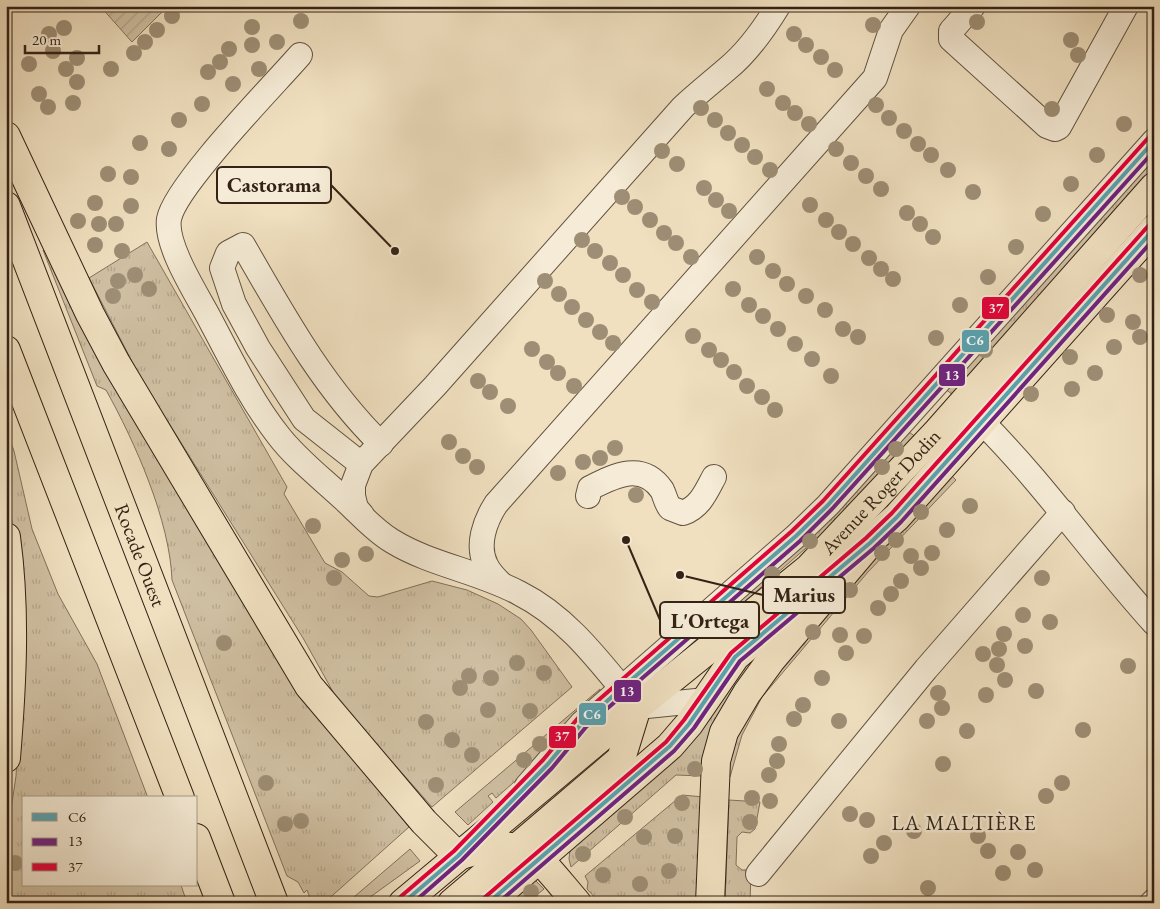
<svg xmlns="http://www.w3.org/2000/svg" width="1160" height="909" viewBox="0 0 1160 909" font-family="'EB Garamond',serif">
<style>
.grass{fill:url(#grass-tufts);stroke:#82715c}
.garden{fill:url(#garden-furrows);stroke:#82715c}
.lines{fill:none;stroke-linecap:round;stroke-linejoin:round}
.minor-casing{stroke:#625240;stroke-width:26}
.major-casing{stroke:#332215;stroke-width:30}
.highway-casing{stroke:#332215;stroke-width:30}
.minor{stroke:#f5ebd6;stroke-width:24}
.major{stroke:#f0e0c0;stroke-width:28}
.highway{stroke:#f0e0c0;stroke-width:28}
.bus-1-casing{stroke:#f5ebd6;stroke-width:8}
.bus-2-casing{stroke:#f5ebd6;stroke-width:8}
.bus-3-casing{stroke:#f5ebd6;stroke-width:8}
.bus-1{stroke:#58a3b2;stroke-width:4}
.bus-2{stroke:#6f2282;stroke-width:4}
.bus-3{stroke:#e4003a;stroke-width:4}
.tree{fill:#9e8e75}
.labels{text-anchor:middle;stroke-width:5;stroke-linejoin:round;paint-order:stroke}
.street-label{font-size:20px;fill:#332215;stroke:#f5ebd6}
.neighbourhood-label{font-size:21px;letter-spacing:1px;fill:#332215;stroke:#f5ebd6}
.leader{fill:none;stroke:#332215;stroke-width:2}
.callout-dot{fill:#332215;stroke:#f5ebd6;stroke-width:2}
.callout{fill:#f5ebd6;stroke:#332215;stroke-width:2}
.callout-label{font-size:21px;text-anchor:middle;font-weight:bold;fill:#332215}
.line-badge{stroke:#f5ebd6;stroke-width:2}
.badge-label{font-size:14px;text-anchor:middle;font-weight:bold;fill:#fff}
</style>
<defs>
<pattern id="grass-tufts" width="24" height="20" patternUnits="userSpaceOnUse" patternTransform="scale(1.25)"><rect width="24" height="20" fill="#d0c0a3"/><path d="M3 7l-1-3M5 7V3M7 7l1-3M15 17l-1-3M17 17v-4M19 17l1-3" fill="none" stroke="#b3a58b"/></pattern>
<pattern id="garden-furrows" width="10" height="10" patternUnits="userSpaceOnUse" patternTransform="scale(1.25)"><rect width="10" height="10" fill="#d0c0a3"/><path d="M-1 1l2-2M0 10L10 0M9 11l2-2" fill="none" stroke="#b3a58b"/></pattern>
</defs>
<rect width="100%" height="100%" fill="#f0e0c0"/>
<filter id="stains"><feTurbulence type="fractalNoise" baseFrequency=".004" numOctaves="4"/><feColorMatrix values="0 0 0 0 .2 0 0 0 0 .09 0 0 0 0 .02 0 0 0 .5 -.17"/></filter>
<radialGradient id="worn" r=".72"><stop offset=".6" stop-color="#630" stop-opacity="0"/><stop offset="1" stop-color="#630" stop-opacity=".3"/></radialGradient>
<g class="grass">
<path d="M 1154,152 L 1154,173 L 954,396 L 943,387 Z"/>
<path d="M 147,242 L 287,487 L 284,494 L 325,563 L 342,572 L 369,596 L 378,597 L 432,581 L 467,590 L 498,604 L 521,619 L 531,630 L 572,687 L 432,807 L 337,699 L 303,638 L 140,377 L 89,278 Z"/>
<path d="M 48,247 L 362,769 L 409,827 L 324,903 L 312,903 L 307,890 L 304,893 L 298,882 L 287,876 L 172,580 C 170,521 135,442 106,390 L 97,386 L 43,250 Z"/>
<path d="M 6,428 L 14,451 L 32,529 L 58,594 L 97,664 L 148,798 L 24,798 L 24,885 L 181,885 L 187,903 L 6,903 L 6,843 L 16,776 L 20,701 L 19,562 L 6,484 Z"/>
<path d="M 904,428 L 917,438 L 829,528 L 689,650 L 681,639 Z"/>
<path d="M 951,475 L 956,480 L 868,572 L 762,697 L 742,735 L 730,777 L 727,776 L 726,764 L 740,722 L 836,597 Z"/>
<path d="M 752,652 L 760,660 L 702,776 L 676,775 L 571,867 L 569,859 L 570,850 Z"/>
<path d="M 600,689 L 600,695 L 522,775 L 496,798 L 492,793 L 488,796 L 493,802 L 468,825 L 455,812 Z"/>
<path d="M 682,795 L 704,797 L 701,903 L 600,903 L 587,889 L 588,882 L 585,876 Z"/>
<path d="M 729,800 L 760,802 L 755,829 L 750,833 L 742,832 L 737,837 L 736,865 L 742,870 L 751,870 L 750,903 L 725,903 Z"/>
<path d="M 410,849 L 420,861 L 362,903 L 347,903 Z"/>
<path d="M 535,880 L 544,889 L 527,903 L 497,903 Z"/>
</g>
<path class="garden" d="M 100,6 L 168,6 L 132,42 Z"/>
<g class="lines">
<defs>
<g id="minor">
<path d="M 973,6 L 951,31 L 951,39 L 1047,126 L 1055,129 L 1059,127 L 1126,6"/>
<path d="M 300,55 C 274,85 175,186 169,219 C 165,244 194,290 206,312 C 228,353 249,398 278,435 C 297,460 324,480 347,502 C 361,515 375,531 392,541 C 431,565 478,571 519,593 C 569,618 602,665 637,707 L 706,700"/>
<path d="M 983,423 C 1045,485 1095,558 1154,623"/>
<path d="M 361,464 L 304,419 L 258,348 L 234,304 L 222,268 L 228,253 L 243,245 C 284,316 322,386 381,444"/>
<path d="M 588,496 L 590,488 C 614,476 642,461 662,490 C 665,496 666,503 670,508 L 683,513 C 700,507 706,492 714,477"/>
<path d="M 362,515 L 356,508 L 353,496 L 353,485 L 361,464 L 435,386 L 683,107 C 697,94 712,82 727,69 C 748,52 764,29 778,6"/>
<path d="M 501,584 C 496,579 489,572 486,565 C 476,545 485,521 496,504 L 875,78 L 891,30 L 908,6"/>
<path d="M 527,786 L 582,723 L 796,536 L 828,505 L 1154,141"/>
<path d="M 758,874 L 926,669 L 1063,512"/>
<path d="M 1152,903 L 1154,901"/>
</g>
<g id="major">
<path d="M 852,557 L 897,517 L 1154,229"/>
<path id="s1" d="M 403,903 L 637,707 L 808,569 L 938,431 L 1154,187"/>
<path d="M 452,903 L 621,759 L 637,707"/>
<path d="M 488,903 L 670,746 L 689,724 L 735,657 L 815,588"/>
</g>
<g id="highway">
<path d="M 6,136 L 90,314 L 116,363 L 309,686 L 424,822 L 458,856 C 529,833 533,852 577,903"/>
<path id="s2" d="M 6,206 L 274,903"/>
<path d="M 6,350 L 180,798"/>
<path d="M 6,537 C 16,611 12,684 6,758"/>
<path d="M 196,838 L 221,903"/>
<path d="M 710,903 L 716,761 L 724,732 L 747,693 L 771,660 L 870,543"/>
</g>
</defs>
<use href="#minor" class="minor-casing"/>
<use href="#major" class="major-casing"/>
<use href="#highway" class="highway-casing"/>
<use href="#minor" class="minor"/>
<use href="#major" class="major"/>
<use href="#highway" class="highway"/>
<defs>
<g id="bus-1">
<path d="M 403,903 L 458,856 L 548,764 L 582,723 L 796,536 L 828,505 L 1154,141"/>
<path d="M 488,903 L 670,746 L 689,724 L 735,657 L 870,543 L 897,517 L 1154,229"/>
</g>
<g id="bus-2">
<path d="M 413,903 L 462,860 L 552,768 L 586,727 L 800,541 L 832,509 L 1154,151"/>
<path d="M 498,903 L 674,751 L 694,728 L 740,661 L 874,548 L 901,522 L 1154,239"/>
</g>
<g id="bus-3">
<path d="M 399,898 L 454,851 L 543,760 L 578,718 L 792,531 L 823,501 L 1149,137"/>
<path d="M 484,898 L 666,742 L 684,720 L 731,653 L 866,538 L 892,513 L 1149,225"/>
</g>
</defs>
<use href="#bus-1" class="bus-1-casing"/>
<use href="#bus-2" class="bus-2-casing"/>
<use href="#bus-3" class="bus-3-casing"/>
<use href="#bus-1" class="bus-1"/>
<use href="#bus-2" class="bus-2"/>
<use href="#bus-3" class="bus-3"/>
</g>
<g class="tree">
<circle cx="172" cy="16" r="8"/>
<circle cx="301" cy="21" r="8"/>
<circle cx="977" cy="22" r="8"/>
<circle cx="873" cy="25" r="8"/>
<circle cx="252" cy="27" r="8"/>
<circle cx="64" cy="28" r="8"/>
<circle cx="157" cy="30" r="8"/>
<circle cx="49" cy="34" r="8"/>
<circle cx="794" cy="34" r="8"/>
<circle cx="1071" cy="40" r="8"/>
<circle cx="145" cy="42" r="8"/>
<circle cx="277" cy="42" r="8"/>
<circle cx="252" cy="45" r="8"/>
<circle cx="806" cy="45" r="8"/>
<circle cx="229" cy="49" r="8"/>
<circle cx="53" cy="51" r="8"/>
<circle cx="134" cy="53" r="8"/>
<circle cx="1078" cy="55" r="8"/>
<circle cx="821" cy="57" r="8"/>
<circle cx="77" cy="58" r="8"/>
<circle cx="220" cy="62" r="8"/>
<circle cx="29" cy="64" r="8"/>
<circle cx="66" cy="69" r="8"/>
<circle cx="111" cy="69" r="8"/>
<circle cx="259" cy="69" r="8"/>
<circle cx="835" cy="70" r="8"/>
<circle cx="208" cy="72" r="8"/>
<circle cx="77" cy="82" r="8"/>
<circle cx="233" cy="84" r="8"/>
<circle cx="767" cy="89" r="8"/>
<circle cx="39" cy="94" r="8"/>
<circle cx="73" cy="103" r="8"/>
<circle cx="783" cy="103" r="8"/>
<circle cx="202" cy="104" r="8"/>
<circle cx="876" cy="105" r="8"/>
<circle cx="48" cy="107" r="8"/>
<circle cx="701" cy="108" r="8"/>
<circle cx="1052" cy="109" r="8"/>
<circle cx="795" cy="113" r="8"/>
<circle cx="889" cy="118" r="8"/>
<circle cx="179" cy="120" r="8"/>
<circle cx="715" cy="120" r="8"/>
<circle cx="809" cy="124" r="8"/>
<circle cx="1124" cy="124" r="8"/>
<circle cx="904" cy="131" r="8"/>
<circle cx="728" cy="133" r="8"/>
<circle cx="140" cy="143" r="8"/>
<circle cx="918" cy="144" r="8"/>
<circle cx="742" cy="145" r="8"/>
<circle cx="169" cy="149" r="8"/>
<circle cx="836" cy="149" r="8"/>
<circle cx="662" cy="151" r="8"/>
<circle cx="931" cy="155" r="8"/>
<circle cx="1097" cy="155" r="8"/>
<circle cx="755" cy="157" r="8"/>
<circle cx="851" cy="163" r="8"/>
<circle cx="677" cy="164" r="8"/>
<circle cx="770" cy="170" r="8"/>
<circle cx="948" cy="170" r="8"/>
<circle cx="108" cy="174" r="8"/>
<circle cx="866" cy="176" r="8"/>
<circle cx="131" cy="177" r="8"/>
<circle cx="1071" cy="184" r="8"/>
<circle cx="704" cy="188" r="8"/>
<circle cx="881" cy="189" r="8"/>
<circle cx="973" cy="192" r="8"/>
<circle cx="622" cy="197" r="8"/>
<circle cx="716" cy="200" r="8"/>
<circle cx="95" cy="203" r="8"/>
<circle cx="810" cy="205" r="8"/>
<circle cx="131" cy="206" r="8"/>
<circle cx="635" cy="207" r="8"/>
<circle cx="729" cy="211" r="8"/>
<circle cx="907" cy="213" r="8"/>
<circle cx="1043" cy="214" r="8"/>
<circle cx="650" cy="220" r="8"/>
<circle cx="826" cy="220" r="8"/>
<circle cx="78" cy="221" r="8"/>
<circle cx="99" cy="224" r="8"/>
<circle cx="116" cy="224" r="8"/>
<circle cx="920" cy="224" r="8"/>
<circle cx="839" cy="232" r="8"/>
<circle cx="664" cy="233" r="8"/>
<circle cx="933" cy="237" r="8"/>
<circle cx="582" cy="240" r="8"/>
<circle cx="676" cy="243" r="8"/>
<circle cx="853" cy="244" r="8"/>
<circle cx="95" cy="245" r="8"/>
<circle cx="1016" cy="247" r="8"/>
<circle cx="122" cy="251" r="8"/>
<circle cx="595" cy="251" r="8"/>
<circle cx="691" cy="257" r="8"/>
<circle cx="757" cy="257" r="8"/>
<circle cx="869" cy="258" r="8"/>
<circle cx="610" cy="263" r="8"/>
<circle cx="881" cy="269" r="8"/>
<circle cx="773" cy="271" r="8"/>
<circle cx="135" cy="275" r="8"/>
<circle cx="623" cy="275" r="8"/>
<circle cx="1140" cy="275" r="8"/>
<circle cx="988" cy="277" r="8"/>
<circle cx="893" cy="279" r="8"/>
<circle cx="118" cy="281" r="8"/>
<circle cx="545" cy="281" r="8"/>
<circle cx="787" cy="284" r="8"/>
<circle cx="149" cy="289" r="8"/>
<circle cx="733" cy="289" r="8"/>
<circle cx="637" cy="290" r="8"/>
<circle cx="559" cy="294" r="8"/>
<circle cx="113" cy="296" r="8"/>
<circle cx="806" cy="296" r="8"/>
<circle cx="652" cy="302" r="8"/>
<circle cx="749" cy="305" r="8"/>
<circle cx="960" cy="305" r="8"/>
<circle cx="572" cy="307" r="8"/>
<circle cx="825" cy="310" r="8"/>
<circle cx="1107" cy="315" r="8"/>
<circle cx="763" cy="316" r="8"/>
<circle cx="586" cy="320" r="8"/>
<circle cx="1133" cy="322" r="8"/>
<circle cx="778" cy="329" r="8"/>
<circle cx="843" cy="329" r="8"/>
<circle cx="600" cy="332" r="8"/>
<circle cx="693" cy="336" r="8"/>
<circle cx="858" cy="337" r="8"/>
<circle cx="1140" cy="337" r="8"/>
<circle cx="936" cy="338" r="8"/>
<circle cx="613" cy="343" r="8"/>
<circle cx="795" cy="344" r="8"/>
<circle cx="1114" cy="347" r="8"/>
<circle cx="532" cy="349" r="8"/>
<circle cx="709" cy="350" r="8"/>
<circle cx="985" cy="350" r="8"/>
<circle cx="1070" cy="357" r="8"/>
<circle cx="812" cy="359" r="8"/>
<circle cx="721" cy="360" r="8"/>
<circle cx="547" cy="362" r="8"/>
<circle cx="734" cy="372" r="8"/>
<circle cx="558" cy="373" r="8"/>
<circle cx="1095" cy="373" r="8"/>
<circle cx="831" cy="376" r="8"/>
<circle cx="478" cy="381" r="8"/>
<circle cx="574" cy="386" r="8"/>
<circle cx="747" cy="386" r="8"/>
<circle cx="1072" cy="389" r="8"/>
<circle cx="490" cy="392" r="8"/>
<circle cx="1031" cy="394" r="8"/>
<circle cx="762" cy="397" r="8"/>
<circle cx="508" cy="406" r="8"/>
<circle cx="775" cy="410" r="8"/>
<circle cx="449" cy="442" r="8"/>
<circle cx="615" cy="448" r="8"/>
<circle cx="896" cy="449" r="8"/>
<circle cx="463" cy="456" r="8"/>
<circle cx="600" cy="458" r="8"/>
<circle cx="583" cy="462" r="8"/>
<circle cx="477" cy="467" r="8"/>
<circle cx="882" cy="467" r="8"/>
<circle cx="558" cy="473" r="8"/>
<circle cx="636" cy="495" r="8"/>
<circle cx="970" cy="506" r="8"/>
<circle cx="921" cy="512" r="8"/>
<circle cx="313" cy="526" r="8"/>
<circle cx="947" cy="530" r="8"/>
<circle cx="896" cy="540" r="8"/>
<circle cx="810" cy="541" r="8"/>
<circle cx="882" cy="553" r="8"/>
<circle cx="932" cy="553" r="8"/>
<circle cx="366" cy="554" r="8"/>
<circle cx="911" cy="556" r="8"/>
<circle cx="342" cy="560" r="8"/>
<circle cx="921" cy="568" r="8"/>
<circle cx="772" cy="574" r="8"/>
<circle cx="334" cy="578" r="8"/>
<circle cx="1042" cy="578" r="8"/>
<circle cx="901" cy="581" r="8"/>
<circle cx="850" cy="590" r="8"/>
<circle cx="891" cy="594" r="8"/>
<circle cx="878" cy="608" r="8"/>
<circle cx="1023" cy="615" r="8"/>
<circle cx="1050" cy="622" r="8"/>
<circle cx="813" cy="632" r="8"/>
<circle cx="1004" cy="634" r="8"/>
<circle cx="840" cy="635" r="8"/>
<circle cx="864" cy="636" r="8"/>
<circle cx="224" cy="643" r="8"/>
<circle cx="1025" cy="646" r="8"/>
<circle cx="999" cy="649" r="8"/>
<circle cx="846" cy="653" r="8"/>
<circle cx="983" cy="654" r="8"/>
<circle cx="517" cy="663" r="8"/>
<circle cx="997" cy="665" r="8"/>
<circle cx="1128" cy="666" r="8"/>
<circle cx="544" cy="673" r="8"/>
<circle cx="469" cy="676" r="8"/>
<circle cx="491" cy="678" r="8"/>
<circle cx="822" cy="678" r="8"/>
<circle cx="1005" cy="680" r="8"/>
<circle cx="460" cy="688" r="8"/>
<circle cx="1036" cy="691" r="8"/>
<circle cx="938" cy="693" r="8"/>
<circle cx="986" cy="695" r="8"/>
<circle cx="803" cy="705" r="8"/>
<circle cx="942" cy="708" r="8"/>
<circle cx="488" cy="710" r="8"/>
<circle cx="530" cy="711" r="8"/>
<circle cx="794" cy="719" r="8"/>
<circle cx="839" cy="721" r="8"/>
<circle cx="927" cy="721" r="8"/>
<circle cx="426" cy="722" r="8"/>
<circle cx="1083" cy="730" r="8"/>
<circle cx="967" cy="731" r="8"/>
<circle cx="452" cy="740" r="8"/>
<circle cx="540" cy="744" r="8"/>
<circle cx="779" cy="744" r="8"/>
<circle cx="472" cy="755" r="8"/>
<circle cx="524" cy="760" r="8"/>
<circle cx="777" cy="761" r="8"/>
<circle cx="943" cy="764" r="8"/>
<circle cx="695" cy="769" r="8"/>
<circle cx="769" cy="775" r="8"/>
<circle cx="266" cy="783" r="8"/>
<circle cx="1062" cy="783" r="8"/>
<circle cx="436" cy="785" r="8"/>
<circle cx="1046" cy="796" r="8"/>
<circle cx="752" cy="798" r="8"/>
<circle cx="770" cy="801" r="8"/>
<circle cx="682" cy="803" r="8"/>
<circle cx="850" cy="814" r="8"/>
<circle cx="625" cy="817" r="8"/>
<circle cx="867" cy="820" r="8"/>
<circle cx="301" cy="821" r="8"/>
<circle cx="750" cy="822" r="8"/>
<circle cx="285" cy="824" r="8"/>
<circle cx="914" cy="831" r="8"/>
<circle cx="675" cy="836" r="8"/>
<circle cx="978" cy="836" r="8"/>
<circle cx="644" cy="837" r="8"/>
<circle cx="884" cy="843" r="8"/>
<circle cx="988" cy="851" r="8"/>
<circle cx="1018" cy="852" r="8"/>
<circle cx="583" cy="854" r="8"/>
<circle cx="871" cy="856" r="8"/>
<circle cx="15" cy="863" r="8"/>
<circle cx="1035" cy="870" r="8"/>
<circle cx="669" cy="871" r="8"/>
<circle cx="1003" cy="873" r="8"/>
<circle cx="603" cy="875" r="8"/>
<circle cx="640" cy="884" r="8"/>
<circle cx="928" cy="888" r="8"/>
<circle cx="531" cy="892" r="8"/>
</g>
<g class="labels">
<g class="street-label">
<text dy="7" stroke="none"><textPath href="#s1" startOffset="631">Avenue Roger Dodin</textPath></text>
<text dy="7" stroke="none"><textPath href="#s2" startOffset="374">Rocade Ouest</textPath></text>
</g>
<g class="neighbourhood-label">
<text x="964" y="830">LA MALTIÈRE</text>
</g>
</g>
<path class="leader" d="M395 251L331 185M680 575L763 595M626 540L660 620"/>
<g class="callout-dot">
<circle cx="395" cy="251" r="5"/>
<circle cx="680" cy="575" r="5"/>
<circle cx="626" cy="540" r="5"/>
</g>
<g class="callout">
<rect x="217" y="167" width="114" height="36" rx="5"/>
<rect x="763" y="577" width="82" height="36" rx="5"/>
<rect x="660" y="602" width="99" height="36" rx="5"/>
</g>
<g class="callout-label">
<text x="274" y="192">Castorama</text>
<text x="804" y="602">Marius</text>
<text x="710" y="628">L'Ortega</text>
</g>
<g class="line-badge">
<rect x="981" y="296" width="29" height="24" rx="5" fill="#e4003a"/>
<rect x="961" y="329" width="29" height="24" rx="5" fill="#58a3b2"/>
<rect x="938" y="363" width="28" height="24" rx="5" fill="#6f2282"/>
<rect x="613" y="679" width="29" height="24" rx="5" fill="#6f2282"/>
<rect x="578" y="702" width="29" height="24" rx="5" fill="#58a3b2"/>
<rect x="548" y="725" width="29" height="24" rx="5" fill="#e4003a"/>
</g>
<g class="badge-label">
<text x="996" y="313">37</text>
<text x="975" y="345">C6</text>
<text x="952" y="380">13</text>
<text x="627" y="696">13</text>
<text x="592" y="719">C6</text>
<text x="562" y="741">37</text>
</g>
<rect width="1160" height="909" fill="none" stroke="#f0e0c0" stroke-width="25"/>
<rect x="8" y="8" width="1145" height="894" fill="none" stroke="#332215" stroke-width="2.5"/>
<rect x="12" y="12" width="1135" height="884" fill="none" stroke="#332215"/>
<rect x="22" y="796" width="175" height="90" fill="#f5ebd6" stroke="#a79b89"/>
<rect x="32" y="813" width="25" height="8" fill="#58a3b2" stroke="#a79b89"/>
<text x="68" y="822" font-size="15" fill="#332215">C6</text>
<rect x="32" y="838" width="25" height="8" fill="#6f2282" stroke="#a79b89"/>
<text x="68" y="846" font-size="15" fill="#332215">13</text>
<rect x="32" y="863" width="25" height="8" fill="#e4003a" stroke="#a79b89"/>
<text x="68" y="872" font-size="15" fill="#332215">37</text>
<path d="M25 45v8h74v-8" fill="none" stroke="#332215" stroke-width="2.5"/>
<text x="32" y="45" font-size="15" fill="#332215" stroke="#f5ebd6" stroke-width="4" paint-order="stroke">20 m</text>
<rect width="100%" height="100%" filter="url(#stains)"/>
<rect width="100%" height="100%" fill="url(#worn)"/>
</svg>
